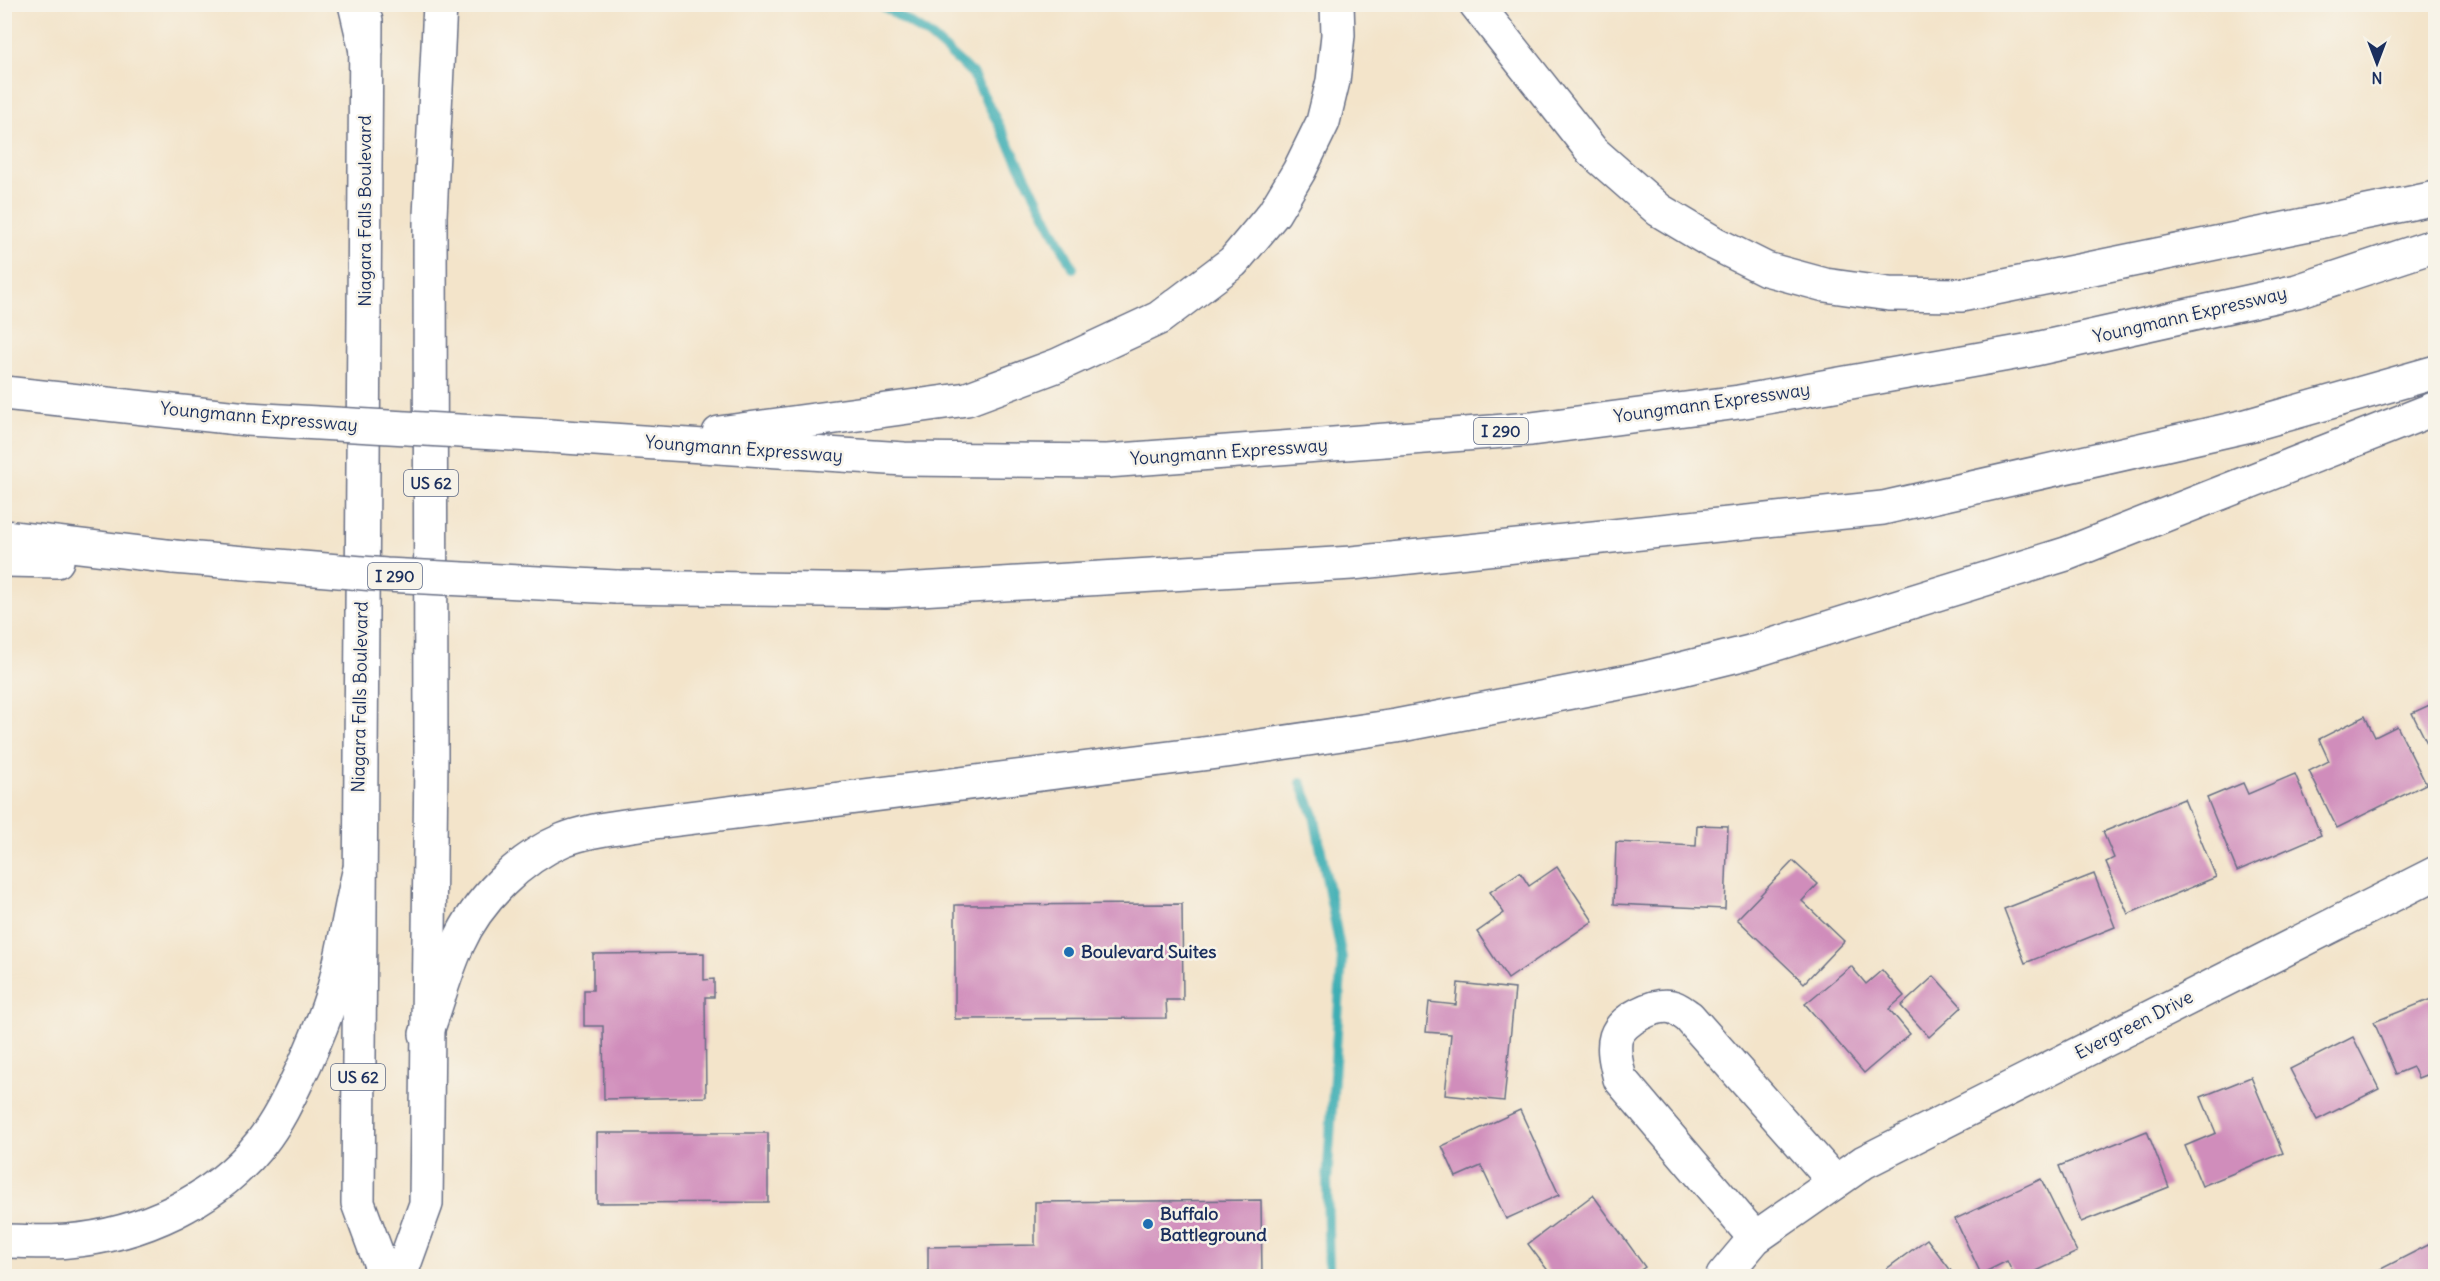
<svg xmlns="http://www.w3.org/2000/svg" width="2440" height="1281" viewBox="0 0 2440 1281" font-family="Delius,sans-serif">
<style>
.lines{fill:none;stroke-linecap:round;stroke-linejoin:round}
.stream{stroke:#3caeb4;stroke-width:10}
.building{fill:#d08dbb}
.street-casing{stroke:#676e84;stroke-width:36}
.primary-casing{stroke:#676e84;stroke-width:36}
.highway-casing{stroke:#676e84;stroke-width:36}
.street{stroke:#fff;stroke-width:33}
.primary{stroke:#fff;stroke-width:33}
.highway{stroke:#fff;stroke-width:33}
.highway-bridge-casing{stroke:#676e84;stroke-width:36;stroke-linecap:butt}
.highway-bridge{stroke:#fff;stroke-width:33}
.poi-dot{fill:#1f6fb2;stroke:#f7f3e8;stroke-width:2}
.labels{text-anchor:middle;stroke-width:5;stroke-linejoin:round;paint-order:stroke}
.shield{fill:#f7f3e8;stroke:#5d6a87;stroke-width:1.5}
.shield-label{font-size:16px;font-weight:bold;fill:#1b2f5e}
.street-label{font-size:18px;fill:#1b2f5e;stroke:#f7f3e8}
.poi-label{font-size:18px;font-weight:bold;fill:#1b2f5e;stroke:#f7f3e8;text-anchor:start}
</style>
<rect width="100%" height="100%" fill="#f7f3e8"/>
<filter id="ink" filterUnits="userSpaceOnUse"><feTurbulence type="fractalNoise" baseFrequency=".0167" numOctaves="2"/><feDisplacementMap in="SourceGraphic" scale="12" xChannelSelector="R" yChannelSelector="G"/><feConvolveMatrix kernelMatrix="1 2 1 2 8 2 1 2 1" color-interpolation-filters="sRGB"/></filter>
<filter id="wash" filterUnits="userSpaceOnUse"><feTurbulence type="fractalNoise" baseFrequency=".008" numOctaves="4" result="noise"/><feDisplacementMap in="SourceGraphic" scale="24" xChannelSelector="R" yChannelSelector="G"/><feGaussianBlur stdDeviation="1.35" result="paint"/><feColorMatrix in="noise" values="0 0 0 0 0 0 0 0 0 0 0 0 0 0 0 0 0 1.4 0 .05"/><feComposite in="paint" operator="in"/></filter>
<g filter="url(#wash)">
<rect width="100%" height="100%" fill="#f3e4ca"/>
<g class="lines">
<g class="stream">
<path d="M 880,4 L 930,36 L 972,73 L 1073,268"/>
<path d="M 1301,783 L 1314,815 L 1342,958 L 1327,1182 L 1329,1276"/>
</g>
</g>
<g id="blocks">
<g class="building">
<path d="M 2436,702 L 2436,761 L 2412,713 Z"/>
<path d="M 2365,716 L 2375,737 L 2397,726 L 2426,784 L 2337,828 L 2309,771 L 2329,761 L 2319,739 Z"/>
<path d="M 2295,774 L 2321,835 L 2237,871 L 2207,798 L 2243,783 L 2248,794 Z"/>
<path d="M 2184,799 L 2216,877 L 2128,914 L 2106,862 L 2114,858 L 2103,832 Z"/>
<path d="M 1697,825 L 1728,826 L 1725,909 L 1614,904 L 1616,842 L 1696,846 Z"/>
<path d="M 1793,861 L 1818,884 L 1802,901 L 1844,941 L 1804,983 L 1737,919 Z"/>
<path d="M 1557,867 L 1593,921 L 1508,979 L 1477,932 L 1504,913 L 1490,892 L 1520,872 L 1529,886 Z"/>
<path d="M 2094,874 L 2115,927 L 2025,963 L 2004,909 Z"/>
<path d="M 1182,904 L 1183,1000 L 1166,1000 L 1167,1018 L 955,1019 L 955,905 Z"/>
<path d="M 704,953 L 704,980 L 714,979 L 714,997 L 705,997 L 706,1097 L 604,1099 L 603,1026 L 584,1026 L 584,990 L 593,990 L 593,954 Z"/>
<path d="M 1851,966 L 1866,984 L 1882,970 L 1904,996 L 1889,1009 L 1910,1034 L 1864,1073 L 1805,1004 Z"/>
<path d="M 1934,976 L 1962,1007 L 1929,1037 L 1901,1006 Z"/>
<path d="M 1458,983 L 1515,989 L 1504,1101 L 1445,1095 L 1451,1034 L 1426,1032 L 1429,1002 L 1456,1005 Z"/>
<path d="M 2436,997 L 2436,1071 L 2418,1078 L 2413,1067 L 2396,1074 L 2374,1022 Z"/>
<path d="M 2353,1037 L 2379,1089 L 2317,1120 L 2290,1069 Z"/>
<path d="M 2251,1077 L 2283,1153 L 2202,1186 L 2185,1146 L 2216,1133 L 2201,1097 Z"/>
<path d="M 1520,1110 L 1559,1195 L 1506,1219 L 1481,1166 L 1456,1177 L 1442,1146 Z"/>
<path d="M 2147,1131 L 2169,1187 L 2081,1222 L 2059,1166 Z"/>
<path d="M 597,1133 L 768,1133 L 768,1202 L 597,1203 Z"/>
<path d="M 2041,1179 L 2077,1252 L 2026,1276 L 2014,1276 L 2007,1261 L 1981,1274 L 1955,1219 Z"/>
<path d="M 1593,1195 L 1645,1267 L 1632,1276 L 1552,1276 L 1528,1244 Z"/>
<path d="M 1261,1200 L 1262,1276 L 928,1276 L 928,1247 L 1035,1245 L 1035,1202 Z"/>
<path d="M 1927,1239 L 1955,1276 L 1890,1276 L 1885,1270 Z"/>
<path d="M 2436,1241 L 2436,1276 L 2375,1276 L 2373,1273 Z"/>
</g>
</g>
</g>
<g filter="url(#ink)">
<use href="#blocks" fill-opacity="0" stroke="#676e84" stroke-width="1.5"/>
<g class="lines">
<defs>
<g id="street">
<path d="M 1755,1238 L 1620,1079 C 1617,1066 1612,1050 1616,1037 C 1622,1019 1655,1003 1672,1007 C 1678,1008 1684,1014 1689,1017 L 1835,1182"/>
<path d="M 1723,1276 L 1755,1238 L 1864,1162 L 2436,873"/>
</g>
<g id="primary">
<path d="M 366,21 L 358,1203 L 385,1276"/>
<path d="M 400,1276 L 426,1204 L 431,758 L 430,216 L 440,4"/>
</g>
<g id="highway">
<path d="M 355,4 L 366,51"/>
<path d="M 1476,4 L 1592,151 L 1659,210 L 1714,243 L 1766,269 L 1825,285 L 1889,294 L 1961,295 L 2436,198"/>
<path d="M 4,393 L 247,419"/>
<path d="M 719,433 L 967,399 L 1058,365 L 1159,318 L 1233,262 L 1274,213 L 1299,171 L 1323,122 L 1333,81 L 1338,35 L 1337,4"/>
<path d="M 549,436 L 904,459 L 1107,461 L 1531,429 L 1739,402 L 2031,350 L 2297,291 L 2436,245"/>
<path d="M 4,537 L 174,557"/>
<path d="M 4,560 L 57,561"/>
<path d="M 616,587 L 886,591 L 1352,563 L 1883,508 L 2246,426 L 2436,372"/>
<path d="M 426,1034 C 437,1005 445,972 458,944 C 477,901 520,858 563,840 C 587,830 614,828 639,824 L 1226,751 L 1396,726 L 1645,678 L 1750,652 L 2066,554 L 2436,408"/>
<path d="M 4,1241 C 25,1241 47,1243 68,1241 C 141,1235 215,1201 261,1143 C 280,1119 292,1091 305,1064 C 316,1039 327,1014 334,988 C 344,950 350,911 359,872"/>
</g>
</defs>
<use href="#street" class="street-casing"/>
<use href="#primary" class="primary-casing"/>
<use href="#highway" class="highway-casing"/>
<use href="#street" class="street"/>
<use href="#primary" class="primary"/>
<use href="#highway" class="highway"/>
<defs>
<g id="highway-bridge">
<path d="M 247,419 L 549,436"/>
<path d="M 174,557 L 386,575 L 616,587"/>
</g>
</defs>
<use href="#highway-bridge" class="highway-bridge-casing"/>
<use href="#highway-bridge" class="highway-bridge"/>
</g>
</g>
<g class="poi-dot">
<circle cx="1069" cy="952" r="6"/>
<circle cx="1148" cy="1224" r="6"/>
</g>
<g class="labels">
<g class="shield">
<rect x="1474" y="418" width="54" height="26" rx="4.5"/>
<rect x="404" y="470" width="54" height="26" rx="4.5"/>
<rect x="368" y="563" width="54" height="26" rx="4.5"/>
<rect x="331" y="1064" width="54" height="26" rx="4.5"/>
</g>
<g class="shield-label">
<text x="1501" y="437">I 290</text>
<text x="431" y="489">US 62</text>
<text x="395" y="582">I 290</text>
<text x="358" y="1083">US 62</text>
</g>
<g class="street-label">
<text transform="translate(365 211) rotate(-90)" y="6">Niagara Falls Boulevard</text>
<text transform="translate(2190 315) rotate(-13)" y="6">Youngmann Expressway</text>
<text transform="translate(1712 403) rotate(-8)" y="6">Youngmann Expressway</text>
<text transform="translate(259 417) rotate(5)" y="6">Youngmann Expressway</text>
<text transform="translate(744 449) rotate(4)" y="6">Youngmann Expressway</text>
<text transform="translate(1229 452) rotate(-4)" y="6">Youngmann Expressway</text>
<text transform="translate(360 697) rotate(-89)" y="6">Niagara Falls Boulevard</text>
<text transform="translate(2134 1025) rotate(-27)" y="6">Evergreen Drive</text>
</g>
<g class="poi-label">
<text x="1081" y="958">Boulevard Suites</text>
<text x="1160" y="1220">Buffalo<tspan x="1160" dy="21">Battleground</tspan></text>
</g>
</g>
<rect width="2440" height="1281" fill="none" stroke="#f7f3e8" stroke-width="24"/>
<g transform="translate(2377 63) rotate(180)" stroke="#f7f3e8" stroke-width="4.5" paint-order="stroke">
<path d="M0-4.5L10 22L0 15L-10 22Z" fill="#1b2f5e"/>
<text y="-9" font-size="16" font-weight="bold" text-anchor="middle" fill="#1b2f5e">N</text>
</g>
</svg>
